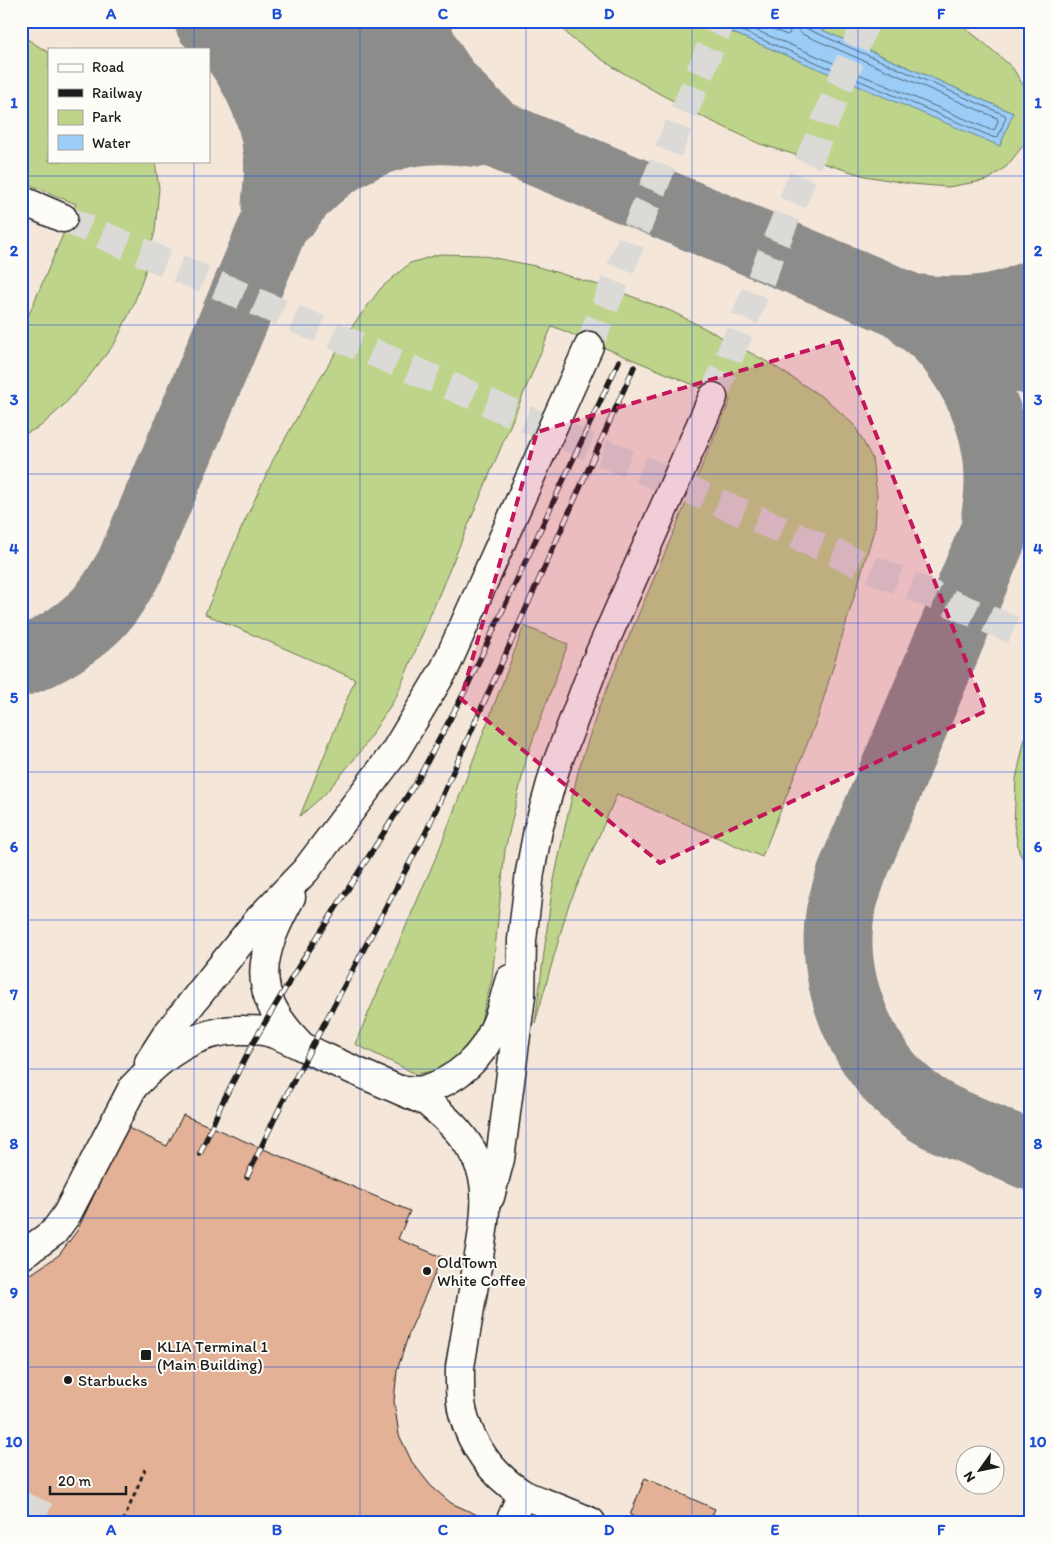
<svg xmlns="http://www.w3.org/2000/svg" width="1052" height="1543" viewBox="0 0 1052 1543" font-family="Itim,sans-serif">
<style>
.built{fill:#f5e6da;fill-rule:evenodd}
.green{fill:#bdd48a;stroke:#6c7853}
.water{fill:#9ccdf8;stroke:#6986a0}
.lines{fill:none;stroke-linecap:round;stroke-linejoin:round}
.shore{stroke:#4f6374;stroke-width:1}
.taxiway{stroke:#8c8c8a;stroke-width:69}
.building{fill:#e3b195;stroke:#1c1c1c}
.minor-tunnel{stroke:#dbdad6;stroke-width:28;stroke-dasharray:28 14;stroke-linecap:butt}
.minor-casing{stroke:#1c1c1c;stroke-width:31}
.path{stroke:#1c1c1c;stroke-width:3;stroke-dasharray:5 4;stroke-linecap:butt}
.minor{stroke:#fdfcf7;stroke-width:28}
.rail-casing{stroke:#1c1c1c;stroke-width:5.5}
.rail{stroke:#fdfcf7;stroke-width:4;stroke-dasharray:11;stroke-linecap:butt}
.marked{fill:#c2185b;fill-opacity:0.2;stroke:#c2185b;stroke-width:4;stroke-dasharray:10 6;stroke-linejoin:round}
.grid{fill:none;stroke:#1d4ed8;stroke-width:1;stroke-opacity:0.55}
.poi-dot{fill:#1c1c1c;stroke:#fdfcf7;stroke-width:2}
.labels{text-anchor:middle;stroke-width:4;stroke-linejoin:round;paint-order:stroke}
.poi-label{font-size:16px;fill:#1c1c1c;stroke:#fdfcf7;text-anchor:start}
.neatline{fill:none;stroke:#1d4ed8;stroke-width:2}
.grid-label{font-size:16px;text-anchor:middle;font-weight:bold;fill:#1d4ed8}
</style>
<rect width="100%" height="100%" fill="#fdfcf7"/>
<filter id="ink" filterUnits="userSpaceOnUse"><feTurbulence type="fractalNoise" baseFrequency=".02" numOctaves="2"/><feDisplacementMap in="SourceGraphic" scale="10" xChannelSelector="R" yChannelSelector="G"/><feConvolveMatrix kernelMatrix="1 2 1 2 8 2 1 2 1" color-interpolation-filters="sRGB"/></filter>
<g filter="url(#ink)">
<path class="built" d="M 21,21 L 1031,21 L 1031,1522 L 21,1522 ZM 49,49 L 209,49 L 209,161 L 49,161 ZM 964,1456 L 994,1456 L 994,1486 L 964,1486 Z"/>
<g class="green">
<path d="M 556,21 L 705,21 L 1000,145 L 1013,113 L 801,21 L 956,21 L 983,42 L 1012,67 L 1027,91 L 1031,109 L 1031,119 L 1026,142 L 1007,166 L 988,180 L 948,187 L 911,184 L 865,176 L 760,144 L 707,119 L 660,94 L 613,67 L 571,38 Z"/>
<path d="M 21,35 L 49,53 L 49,161 L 155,161 L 159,188 L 155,231 L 144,275 L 133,306 L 115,343 L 87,379 L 63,406 L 41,426 L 21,436 L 21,333 L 76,204 L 21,181 Z"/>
<path d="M 440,254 L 480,255 L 535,266 L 609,288 L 671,311 L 712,332 L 771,364 L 827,400 L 855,426 L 872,458 L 877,494 L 875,527 L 818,717 L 762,857 L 617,794 L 568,907 L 535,1023 L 552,890 L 566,822 L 579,768 L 599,707 L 730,400 L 552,326 L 396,697 L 361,751 L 324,795 L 300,816 L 355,679 L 205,614 L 241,529 L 273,460 L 312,391 L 353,325 L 381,288 L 410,263 Z"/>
<path d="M 524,626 L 568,644 L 527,756 L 505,850 L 492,979 L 478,1032 L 446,1069 L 416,1074 L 355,1044 L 439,850 Z"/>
<path d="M 1031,710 L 1031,873 L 1019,852 L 1014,825 L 1016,779 Z"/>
</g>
<path class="water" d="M 705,21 L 801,21 L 1013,113 L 1000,146 Z"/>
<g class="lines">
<g class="shore">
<path d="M 718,21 L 995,138 L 998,137 L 1006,117 L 1005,115 L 805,28 L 802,26 L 801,21"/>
<path d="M 734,21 L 991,130 L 995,129 L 998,121 L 997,118 L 802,34 L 797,29 L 795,21"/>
<path d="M 754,21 L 787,35 L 790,33 L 787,21"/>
</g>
<g class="taxiway">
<path d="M 209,21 C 247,53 274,106 278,156 C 280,172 277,189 276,206"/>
<path d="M 231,21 L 536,151 L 878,294 L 1031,361"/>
<path d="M 412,21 C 428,66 450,93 485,124"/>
<path d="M 286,212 C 307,179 347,150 383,139 C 413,129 448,128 479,133"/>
<path d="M 922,309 L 927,310 C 964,312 996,312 1031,295"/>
<path d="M 918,318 C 934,328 947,342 958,358 C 990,404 1006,458 996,514"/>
<path d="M 1031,444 L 853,870 C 848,884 843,899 840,914 C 829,984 865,1067 923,1107 C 937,1117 953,1123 968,1129 C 989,1138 1010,1147 1031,1156"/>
<path d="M 21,662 C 47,653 74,636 94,617 C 109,603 119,584 130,566 L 360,21"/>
</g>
</g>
<g class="building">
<path d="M 183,1115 L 410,1211 L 398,1239 L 442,1257 L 409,1333 L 397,1371 L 394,1401 L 399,1435 L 412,1462 L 431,1486 L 451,1503 L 493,1522 L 21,1522 L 21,1279 L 34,1272 L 59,1255 L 77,1231 L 126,1127 L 167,1146 Z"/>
<path d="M 645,1478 L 715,1509 L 709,1522 L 637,1522 L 639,1519 L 630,1515 Z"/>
</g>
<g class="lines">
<g class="minor-tunnel">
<path d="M 63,218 L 1031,638"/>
<path d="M 589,346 L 721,21"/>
<path d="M 713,397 L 866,21"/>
<path d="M 21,1505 L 59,1522"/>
</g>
<defs>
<g id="minor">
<path d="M 21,200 L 63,218"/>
<path d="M 291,897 C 259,955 249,992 299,1043"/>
<path d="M 149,1062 L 167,1034 L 259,919 L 306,870 L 394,753 L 445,668 L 589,346"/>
<path d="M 400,1090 C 408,1090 416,1091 423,1090 C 457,1081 484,1056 496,1024 C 502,1010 505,994 510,979"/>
<path d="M 490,1197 L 500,1159 L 521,996 L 522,940 L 530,872 L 538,830 L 555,769 L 594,666 L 713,397"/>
<path d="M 21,1256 L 54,1232 L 67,1214 L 133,1087 C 163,1055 199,1028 244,1030 C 254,1030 265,1030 274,1034 C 291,1040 306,1049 322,1056 C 357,1072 392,1087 427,1102 C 450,1121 471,1141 481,1170 C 491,1199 481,1243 476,1273 C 471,1304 465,1336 460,1367 C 460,1382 459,1398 463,1413 C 471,1445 493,1475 520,1492 C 527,1497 536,1500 545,1503 C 560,1509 575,1515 591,1522"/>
<path d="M 510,1522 L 522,1494"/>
</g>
</defs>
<use href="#minor" class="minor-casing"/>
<path class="path" d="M 123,1522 L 145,1469"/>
<use href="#minor" class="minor"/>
<defs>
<g id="rail">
<path d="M 200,1154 L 220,1107 L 254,1041 L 297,969 L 418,779 L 465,691 L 619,361"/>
<path d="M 247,1177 L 282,1103 L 426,832 L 634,367"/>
</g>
</defs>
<use href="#rail" class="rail-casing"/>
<use href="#rail" class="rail"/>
</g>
</g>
<path class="marked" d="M 839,341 L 986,711 L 660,863 L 461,699 L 537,432 Z"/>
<path class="grid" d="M 194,21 L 194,49M 360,21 L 360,1522M 526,21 L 526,1522M 692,21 L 692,1522M 858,21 L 858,1522M 194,161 L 194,1522M 21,176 L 1031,176M 21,325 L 1031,325M 21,474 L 1031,474M 21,623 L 1031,623M 21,772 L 1031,772M 21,920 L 1031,920M 21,1069 L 1031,1069M 21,1218 L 1031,1218M 21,1367 L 1031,1367"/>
<g class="poi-dot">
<circle cx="427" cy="1271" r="5"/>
<rect x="140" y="1349" width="12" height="12" rx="2.5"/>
<circle cx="68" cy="1380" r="5"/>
</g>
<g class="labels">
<g class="poi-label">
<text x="437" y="1268">OldTown<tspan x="437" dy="18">White Coffee</tspan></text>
<text x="157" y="1352">KLIA Terminal 1<tspan x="157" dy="18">(Main Building)</tspan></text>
<text x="78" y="1386">Starbucks</text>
</g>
</g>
<rect width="1052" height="1543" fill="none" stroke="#fdfcf7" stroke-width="55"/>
<rect x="48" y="48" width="162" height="115" fill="#fdfcf7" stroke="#a3a29f"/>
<rect x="58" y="64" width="25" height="8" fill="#fdfcf7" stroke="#a3a29f"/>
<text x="92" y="72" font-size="15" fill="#1c1c1c">Road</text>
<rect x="58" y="89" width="25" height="8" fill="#1c1c1c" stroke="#a3a29f"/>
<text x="92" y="98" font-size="15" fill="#1c1c1c">Railway</text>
<rect x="58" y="110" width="25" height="15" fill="#bdd48a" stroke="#a3a29f"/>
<text x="92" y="122" font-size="15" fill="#1c1c1c">Park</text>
<rect x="58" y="135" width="25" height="15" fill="#9ccdf8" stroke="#a3a29f"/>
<text x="92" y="148" font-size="15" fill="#1c1c1c">Water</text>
<g transform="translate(980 1470) rotate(237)"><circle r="24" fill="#fdfcf7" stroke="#a3a29f"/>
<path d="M0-4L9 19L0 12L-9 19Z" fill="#1c1c1c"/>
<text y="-8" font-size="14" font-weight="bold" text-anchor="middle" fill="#1c1c1c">N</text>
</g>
<path d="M50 1486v8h76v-8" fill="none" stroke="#1c1c1c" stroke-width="2.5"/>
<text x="58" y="1486" font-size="15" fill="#1c1c1c" stroke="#fdfcf7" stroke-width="4" paint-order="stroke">20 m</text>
<rect x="28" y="28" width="996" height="1488" class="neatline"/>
<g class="grid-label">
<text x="111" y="19">A</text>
<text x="277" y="19">B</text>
<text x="443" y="19">C</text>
<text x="609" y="19">D</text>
<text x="775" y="19">E</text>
<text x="941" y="19">F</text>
<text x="14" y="108">1</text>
<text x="1038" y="108">1</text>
<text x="14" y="256">2</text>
<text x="1038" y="256">2</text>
<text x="14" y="405">3</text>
<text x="1038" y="405">3</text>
<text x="14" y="554">4</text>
<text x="1038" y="554">4</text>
<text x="14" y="703">5</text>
<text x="1038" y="703">5</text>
<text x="14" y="852">6</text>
<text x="1038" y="852">6</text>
<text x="14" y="1000">7</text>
<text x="1038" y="1000">7</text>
<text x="14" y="1149">8</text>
<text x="1038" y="1149">8</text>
<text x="14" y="1298">9</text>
<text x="1038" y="1298">9</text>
<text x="14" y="1447">10</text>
<text x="1038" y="1447">10</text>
<text x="111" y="1535">A</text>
<text x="277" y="1535">B</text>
<text x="443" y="1535">C</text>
<text x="609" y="1535">D</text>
<text x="775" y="1535">E</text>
<text x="941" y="1535">F</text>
</g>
</svg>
